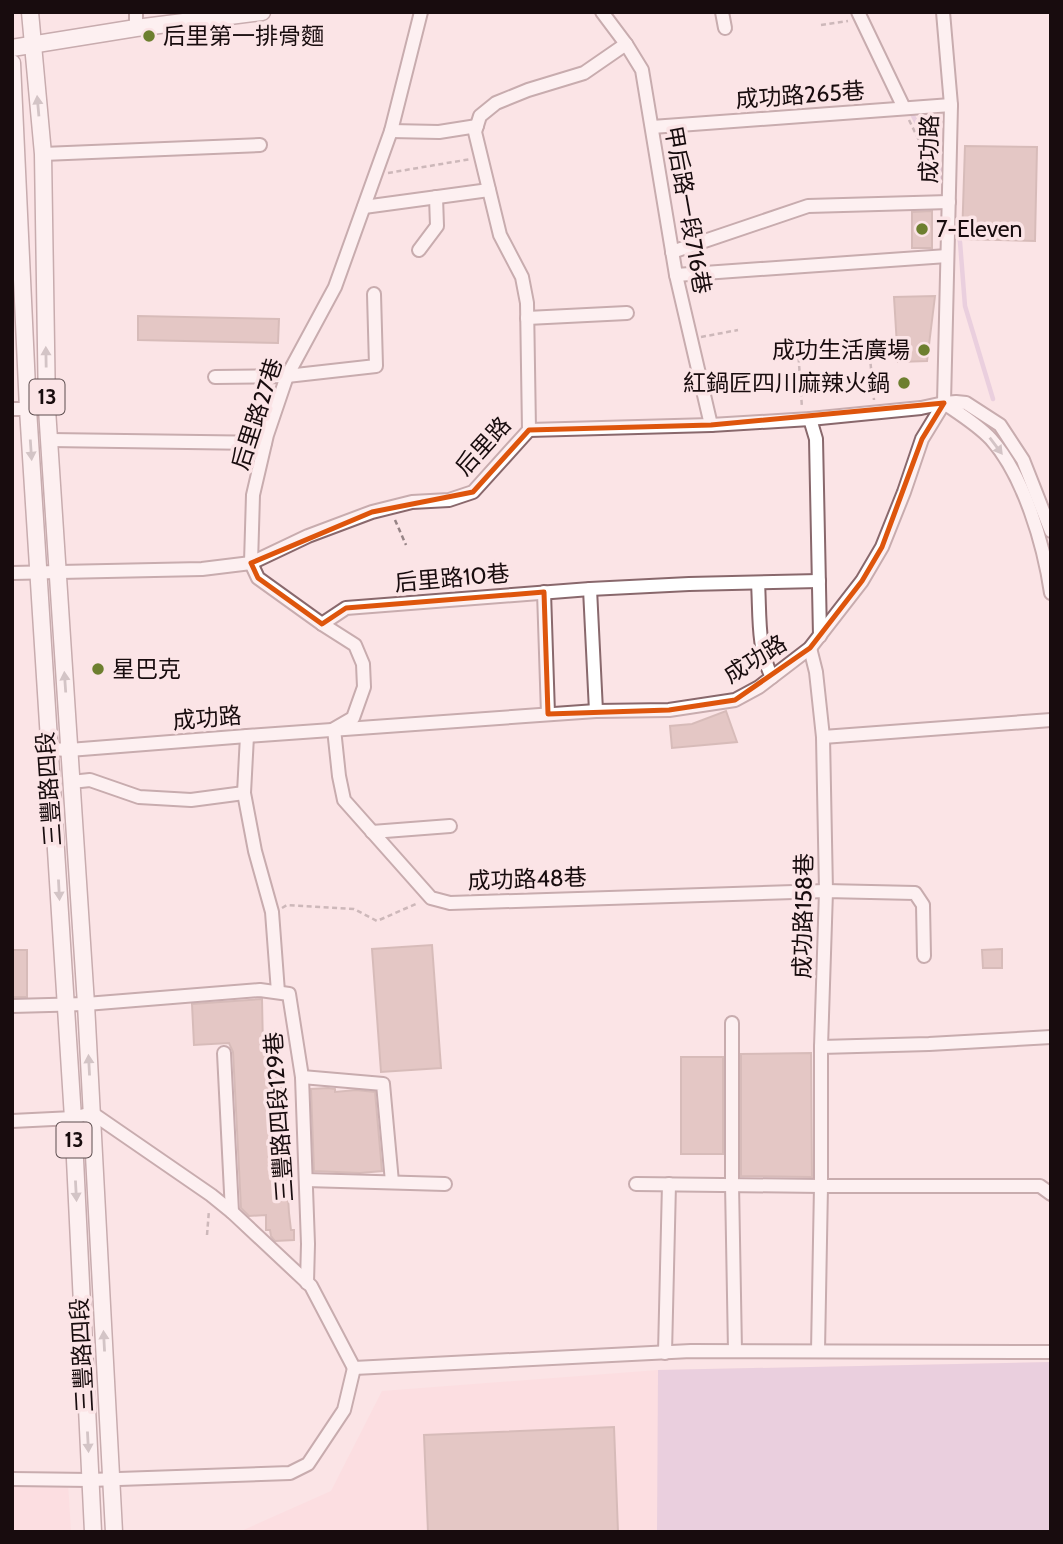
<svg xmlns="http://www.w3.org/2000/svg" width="1063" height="1544" viewBox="0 0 1063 1544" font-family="Cabin,'Noto Sans TC',sans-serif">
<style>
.built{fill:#fcd7db}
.water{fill:#d5b7d5}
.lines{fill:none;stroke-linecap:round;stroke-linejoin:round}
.stream{stroke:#d5b7d5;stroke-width:4.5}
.building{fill:#c7a59d;stroke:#ac8b84;stroke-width:2}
.minor-casing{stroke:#89686c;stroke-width:16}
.major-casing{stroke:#89686c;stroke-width:19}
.path{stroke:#968486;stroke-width:2.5;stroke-dasharray:5 3.5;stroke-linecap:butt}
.minor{stroke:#fff;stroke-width:12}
.major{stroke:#fff;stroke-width:16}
.oneway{fill:#a39e9f}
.marked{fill:none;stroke:#de550c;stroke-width:5;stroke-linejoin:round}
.poi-dot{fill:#6d7f2f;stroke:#fbe4e6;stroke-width:2.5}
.labels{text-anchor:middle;stroke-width:7;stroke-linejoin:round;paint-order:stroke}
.shield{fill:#fbe4e6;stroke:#5c4d4f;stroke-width:2}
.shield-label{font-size:21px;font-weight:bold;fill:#180c0e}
.poi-label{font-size:23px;fill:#180c0e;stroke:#fbe4e6;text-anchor:start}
.street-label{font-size:23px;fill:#180c0e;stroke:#fbe4e6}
</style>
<rect width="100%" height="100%" fill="#fbe4e6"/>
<g class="built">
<path d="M 1051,1362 L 1051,1532 L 239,1532 L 331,1491 L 382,1391 L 658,1370 Z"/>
<path d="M 68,1483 L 71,1532 L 12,1532 L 12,1485 Z"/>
</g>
<path class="water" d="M 1051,1362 L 1051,1532 L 657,1532 L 658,1370 Z"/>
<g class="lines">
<g class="stream">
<path d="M 911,112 L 939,166 L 944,184"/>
<path d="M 954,220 L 960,242 L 965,306 L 993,399"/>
</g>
</g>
<g class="building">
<path d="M 965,146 L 1037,147 L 1035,241 L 962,239 Z"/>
<path d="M 932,211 L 932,248 L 912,248 L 912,212 Z"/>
<path d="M 935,296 L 927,361 L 898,362 L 894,297 Z"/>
<path d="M 138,316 L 279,319 L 278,343 L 138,340 Z"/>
<path d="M 726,711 L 737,742 L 672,748 L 670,726 L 692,724 Z"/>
<path d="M 432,945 L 441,1068 L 381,1072 L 372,949 Z"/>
<path d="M 1002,949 L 1002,968 L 983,968 L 982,950 Z"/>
<rect x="12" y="950" width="15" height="47"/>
<path d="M 262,999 L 263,1049 L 279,1048 L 289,1213 L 291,1230 L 294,1230 L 294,1240 L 275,1241 L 271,1236 L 270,1230 L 266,1230 L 266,1215 L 249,1216 L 241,1208 L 233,1052 L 229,1043 L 194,1045 L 192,1004 Z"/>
<path d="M 811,1053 L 812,1177 L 741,1176 L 741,1054 Z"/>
<rect x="681" y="1057" width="42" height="97"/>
<path d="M 328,1088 L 335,1089 L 335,1092 L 356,1090 L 375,1092 L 382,1171 L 360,1173 L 314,1171 L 311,1089 Z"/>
<path d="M 614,1427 L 618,1532 L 428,1532 L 424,1435 Z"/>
</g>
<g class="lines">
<defs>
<g id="minor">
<path d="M 421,12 L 391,131 L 335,287 L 287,376 L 267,435 L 253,495 L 251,563 L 258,578 L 322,624 L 355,645 L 363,664 L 364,687 L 353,718 L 334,729 L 339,776 L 344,800 L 431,898 L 450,903 L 826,891 L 915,893 L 923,905 L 924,956"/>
<path d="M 602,12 L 626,44 L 642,70 L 676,275 L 711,425"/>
<path d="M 722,12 L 725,28"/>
<path d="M 858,12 L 904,108"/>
<path d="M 136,28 L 136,12"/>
<path d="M 652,127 L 951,105"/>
<path d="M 391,131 L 439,132 L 477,126"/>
<path d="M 43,154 L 260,145"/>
<path d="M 364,207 L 489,190"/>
<path d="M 419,250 L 437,226 L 436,197"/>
<path d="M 672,252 L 808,206 L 949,202"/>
<path d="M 676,275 L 947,256"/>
<path d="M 527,318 L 627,313"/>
<path d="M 215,377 L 287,376 L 376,366 L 374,294"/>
<path d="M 944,403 C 960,414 978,425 991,439 C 1024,476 1044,545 1051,593"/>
<path d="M 12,409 L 47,409"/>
<path d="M 810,419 L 816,439 L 820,636"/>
<path d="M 529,430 L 711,425 L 810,419 L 921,408 L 944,403 L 956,402 L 966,403 L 1000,425 L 1023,460 L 1051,531"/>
<path d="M 50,440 L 265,443"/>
<path d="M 12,573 L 202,569 L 251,563 L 308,536 L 372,512 L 412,502 L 449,500 L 473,492 L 529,430 L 527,303 L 522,277 L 500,235 L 475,132 L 480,116 L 496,103 L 528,90 L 584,73 L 626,44"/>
<path d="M 758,583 C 760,614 757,649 772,677"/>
<path d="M 590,589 L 596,711"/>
<path d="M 544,592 L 548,714"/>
<path d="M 322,624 L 346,608 L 590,589 L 689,584 L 819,581"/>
<path d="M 810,648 L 816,672 L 823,737 L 826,891 L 821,1047 L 821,1186 L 818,1351"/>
<path d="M 247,736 L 244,793 L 255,851 L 272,912 L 278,992"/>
<path d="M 823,737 L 1051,720"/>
<path d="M 50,749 L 69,750 L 247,736 L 596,711 L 669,710 L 735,700 L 759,687 L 810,648 L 862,581 L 882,547 L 904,492 L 922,439 L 944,403 L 951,105 L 943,12"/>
<path d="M 71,782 L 90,780 L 139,797 L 191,800 L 244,793"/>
<path d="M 372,832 L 450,826"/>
<path d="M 12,1006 L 86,1004 L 260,990 L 289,994 L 302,1077 L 308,1244 L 307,1283"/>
<path d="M 732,1023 L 732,1184 L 735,1351"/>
<path d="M 821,1047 L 929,1044 L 1051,1037"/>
<path d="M 224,1053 L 232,1212"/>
<path d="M 302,1077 L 383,1084 L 392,1182"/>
<path d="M 12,1121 L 73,1118 L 92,1113 L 211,1195 L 232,1212 L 311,1286 L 354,1368"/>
<path d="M 306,1180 L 445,1184"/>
<path d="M 636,1184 L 821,1186 L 1040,1186 L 1051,1194"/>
<path d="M 665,1353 L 669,1184"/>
<path d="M 354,1368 L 691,1351 L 1051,1352"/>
<path d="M 12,1479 L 90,1480 L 290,1473 L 308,1464 L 344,1410 L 354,1368"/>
</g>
<g id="major">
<path d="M 30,12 L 43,154 L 47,409 L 86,1004 L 114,1532"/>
<path d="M 12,48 L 136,28 L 262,12"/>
<path d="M 12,63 L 28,409 L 73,1118 L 93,1532"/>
</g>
</defs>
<use href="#minor" class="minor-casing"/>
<use href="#major" class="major-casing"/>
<g class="path">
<path d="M 821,25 L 848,21"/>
<path d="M 909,120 L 937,177"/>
<path d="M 388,173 L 471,159"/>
<path d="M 701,337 L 738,330"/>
<path d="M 869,347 L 874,400"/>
<path d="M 798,349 L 802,408"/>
<path d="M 395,520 L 406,545"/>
<path d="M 282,908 L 287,905 L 354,909 L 377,921 L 418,903"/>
<path d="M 207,1235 L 209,1210"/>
</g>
<use href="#minor" class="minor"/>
<use href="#major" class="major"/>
</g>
<defs><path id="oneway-solid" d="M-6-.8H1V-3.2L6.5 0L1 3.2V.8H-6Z" transform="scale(1.75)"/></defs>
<g class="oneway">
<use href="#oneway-solid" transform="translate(38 106) rotate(-95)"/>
<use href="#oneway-solid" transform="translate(46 357) rotate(-91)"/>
<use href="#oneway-solid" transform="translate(996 446) rotate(53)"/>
<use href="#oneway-solid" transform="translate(31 450) rotate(86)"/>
<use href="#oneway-solid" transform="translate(65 682) rotate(-94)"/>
<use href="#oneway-solid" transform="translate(59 890) rotate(87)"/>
<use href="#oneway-solid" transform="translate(89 1065) rotate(-93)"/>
<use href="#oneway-solid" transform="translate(76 1191) rotate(87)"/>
<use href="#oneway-solid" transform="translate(104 1341) rotate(-93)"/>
<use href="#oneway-solid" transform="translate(88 1442) rotate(87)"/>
</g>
<path d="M0 0H1063V1544H0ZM 944,403 L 922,439 L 882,547 L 862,581 L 810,648 L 735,700 L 669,710 L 548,714 L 544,592 L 346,608 L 322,624 L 258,578 L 251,563 L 372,512 L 473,492 L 529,430 L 711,425 Z" fill="#fbe4e6" fill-opacity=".55" fill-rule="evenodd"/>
<path class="marked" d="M 944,403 L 922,439 L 882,547 L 862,581 L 810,648 L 735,700 L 669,710 L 548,714 L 544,592 L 346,608 L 322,624 L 258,578 L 251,563 L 372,512 L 473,492 L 529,430 L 711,425 Z"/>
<g class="poi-dot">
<circle cx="149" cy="36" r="7"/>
<circle cx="922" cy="229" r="7"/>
<circle cx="924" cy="350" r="7"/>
<circle cx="904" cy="383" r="7"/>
<circle cx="98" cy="669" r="7"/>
</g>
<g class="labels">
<g class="shield">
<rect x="29.5" y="379.5" width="35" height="35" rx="5"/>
<rect x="56.5" y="1122.5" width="35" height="35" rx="5"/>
</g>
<g class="shield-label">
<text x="47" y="404">13</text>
<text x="74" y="1147">13</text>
</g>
<g class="poi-label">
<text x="163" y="44">后里第一排骨麵</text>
<text x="936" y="237">7-Eleven</text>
<text x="910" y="358" text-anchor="end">成功生活廣場</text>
<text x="890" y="391" text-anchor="end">紅鍋匠四川麻辣火鍋</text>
<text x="112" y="677">星巴克</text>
</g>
<g class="street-label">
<text transform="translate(800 95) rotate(-4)" y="8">成功路265巷</text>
<text transform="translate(929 149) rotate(-89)" y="8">成功路</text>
<text transform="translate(688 210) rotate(80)" y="8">甲后路一段716巷</text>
<text transform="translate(257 414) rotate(-72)" y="8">后里路27巷</text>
<text transform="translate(483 446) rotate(-48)" y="8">后里路</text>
<text transform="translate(452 578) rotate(-5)" y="8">后里路10巷</text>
<text transform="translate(755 659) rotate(-32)" y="8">成功路</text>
<text transform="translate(207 718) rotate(-5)" y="8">成功路</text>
<text transform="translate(49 789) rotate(-94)" y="8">三豐路四段</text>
<text transform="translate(527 879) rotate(-2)" y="8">成功路48巷</text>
<text transform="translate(803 916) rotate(-89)" y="8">成功路158巷</text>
<text transform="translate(279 1117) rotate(-94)" y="8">三豐路四段129巷</text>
<text transform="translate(82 1355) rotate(-93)" y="8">三豐路四段</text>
</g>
</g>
<rect width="1063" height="1544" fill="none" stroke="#180c0e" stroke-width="28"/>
</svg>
